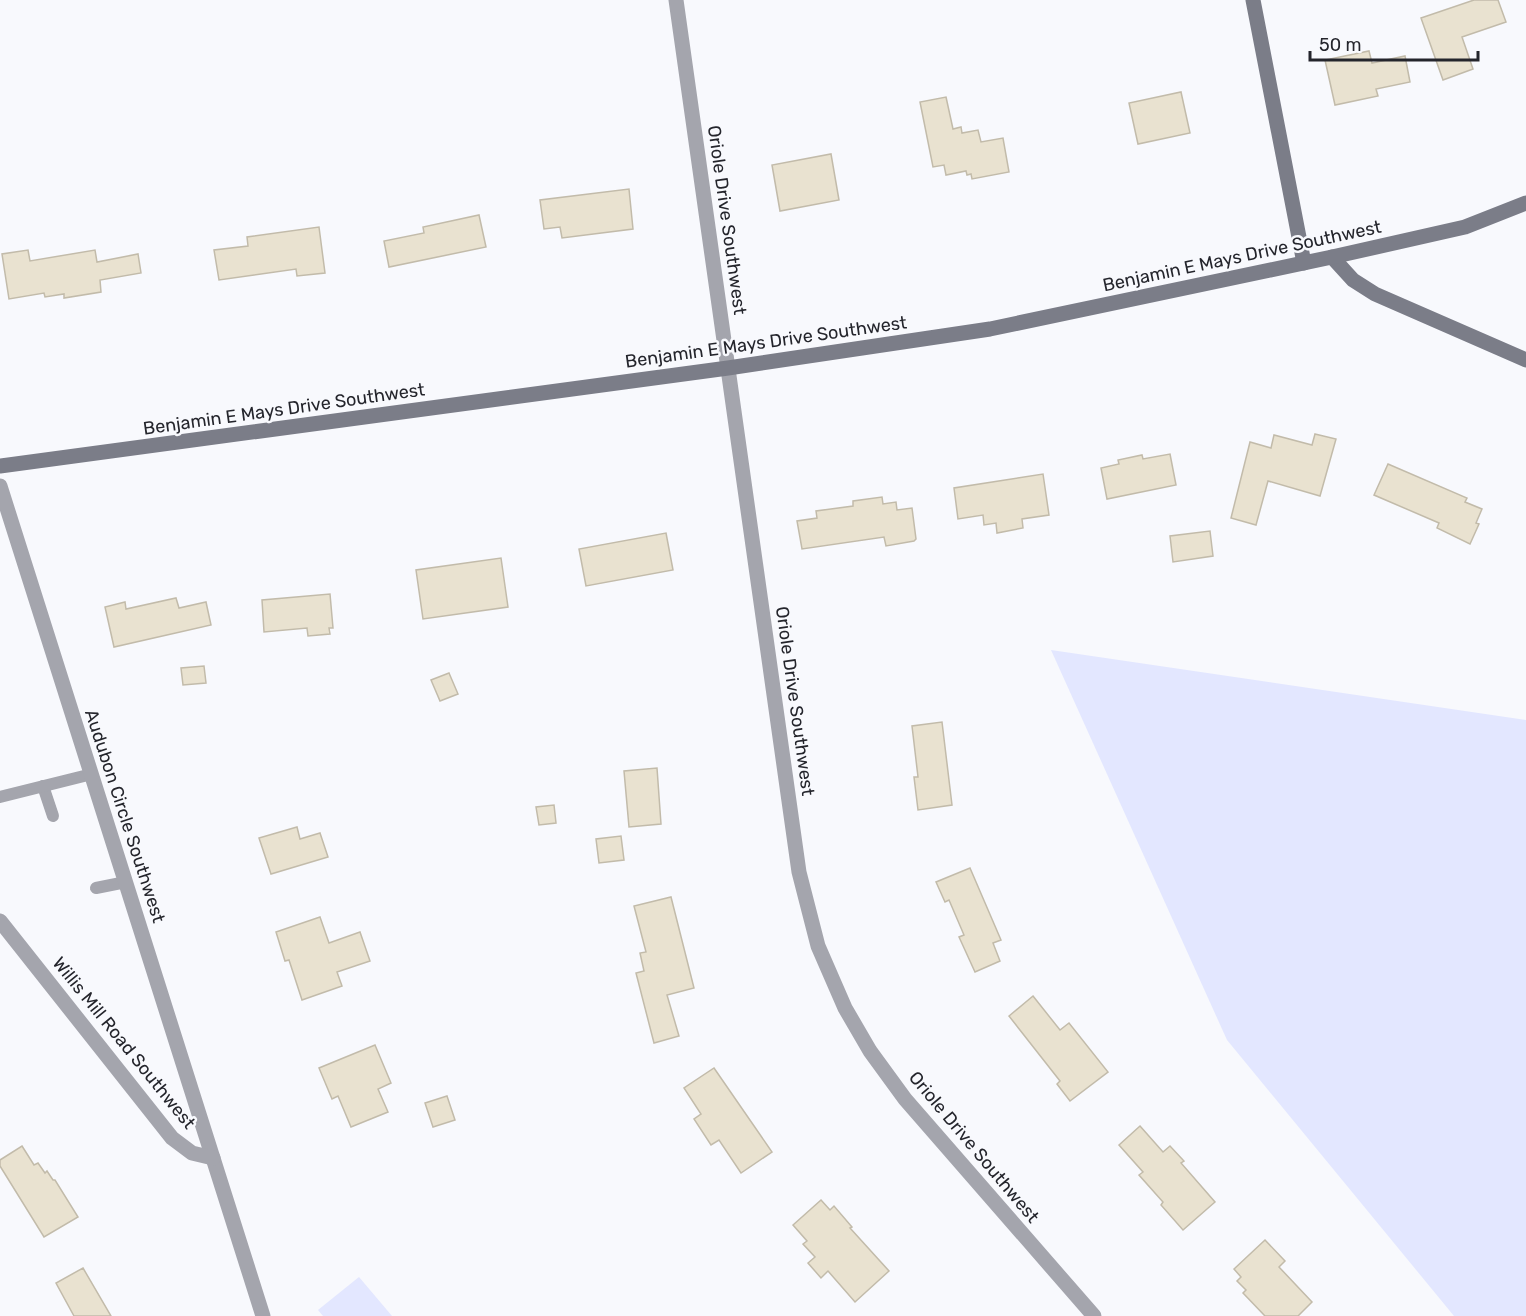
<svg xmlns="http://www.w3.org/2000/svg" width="1526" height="1316" viewBox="0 0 1526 1316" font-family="Rubik,sans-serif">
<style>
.green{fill:#e3e7ff}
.building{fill:#e9e2d0;stroke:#c2bbaa;stroke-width:1.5}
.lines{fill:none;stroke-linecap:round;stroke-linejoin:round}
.lane{stroke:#a4a5ad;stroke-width:12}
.street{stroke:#a4a5ad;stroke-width:15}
.secondary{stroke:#7b7d88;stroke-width:15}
.labels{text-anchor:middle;stroke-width:5;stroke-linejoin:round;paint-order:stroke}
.street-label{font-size:18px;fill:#24252c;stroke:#f8f9fd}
</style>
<rect width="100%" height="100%" fill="#f8f9fd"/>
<g class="green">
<path d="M 1051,650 L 1526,720 L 1526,1316 L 1454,1316 L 1227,1040 Z"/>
<path d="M 359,1277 L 392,1316 L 323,1316 L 318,1310 Z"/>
</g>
<g class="building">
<path d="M 1474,0 L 1498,0 L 1506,22 L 1462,37 L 1473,69 L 1443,80 L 1421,18 Z"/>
<path d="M 1369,51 L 1372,63 L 1405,56 L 1410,82 L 1376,89 L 1378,96 L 1335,105 L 1325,60 Z"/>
<path d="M 1181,92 L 1190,133 L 1138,144 L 1129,103 Z"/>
<path d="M 946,97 L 953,129 L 961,127 L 962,133 L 978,130 L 981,142 L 1003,138 L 1009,172 L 972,179 L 971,174 L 967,175 L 966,171 L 946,175 L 944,165 L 933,167 L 920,102 Z"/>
<path d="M 831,154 L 839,200 L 780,211 L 772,165 Z"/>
<path d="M 629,189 L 633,229 L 562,238 L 560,227 L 544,229 L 540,200 Z"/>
<path d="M 479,215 L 486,247 L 389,267 L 384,241 L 424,233 L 423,227 Z"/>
<path d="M 319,227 L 325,273 L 297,276 L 296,269 L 219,280 L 214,250 L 248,246 L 247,237 Z"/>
<path d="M 28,250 L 30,261 L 95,250 L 97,262 L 138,254 L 141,273 L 100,280 L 101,292 L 64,298 L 64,294 L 45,297 L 44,293 L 9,299 L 2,254 Z"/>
<path d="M 1315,434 L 1336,439 L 1320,496 L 1268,481 L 1256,525 L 1231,518 L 1250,442 L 1271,448 L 1274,435 L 1312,445 Z"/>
<path d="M 1170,454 L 1176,485 L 1107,499 L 1101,468 L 1119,464 L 1118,460 L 1142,455 L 1143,459 Z"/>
<path d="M 1388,464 L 1467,498 L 1465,502 L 1482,509 L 1476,523 L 1479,524 L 1470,544 L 1437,528 L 1439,523 L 1374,495 Z"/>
<path d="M 1043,474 L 1049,515 L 1022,519 L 1023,528 L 997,533 L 996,523 L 984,525 L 983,515 L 958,519 L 954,488 Z"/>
<path d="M 882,497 L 883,504 L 896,502 L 897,510 L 912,508 L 916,539 L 914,541 L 886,546 L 884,537 L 802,549 L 797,521 L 817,518 L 816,511 L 853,506 L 853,501 Z"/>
<path d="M 1210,531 L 1213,556 L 1173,562 L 1170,536 Z"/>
<path d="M 666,533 L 673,570 L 586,586 L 579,549 Z"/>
<path d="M 501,558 L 508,607 L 423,619 L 416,570 Z"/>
<path d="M 330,594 L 333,628 L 329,628 L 330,634 L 308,636 L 307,628 L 264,632 L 262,600 Z"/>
<path d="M 176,598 L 179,608 L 206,602 L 211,625 L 114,647 L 105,607 L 125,602 L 126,609 Z"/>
<path d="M 204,666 L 206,683 L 183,685 L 181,668 Z"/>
<path d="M 449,673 L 458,694 L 440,701 L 431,680 Z"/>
<path d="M 942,722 L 952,805 L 918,810 L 914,777 L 918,777 L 912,726 Z"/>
<path d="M 657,768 L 661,824 L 629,827 L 624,771 Z"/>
<path d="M 554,805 L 556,823 L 539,825 L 536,807 Z"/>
<path d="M 297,827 L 300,839 L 320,833 L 328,857 L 271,874 L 259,838 Z"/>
<path d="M 621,836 L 624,860 L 599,863 L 596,839 Z"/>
<path d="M 970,868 L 1001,940 L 993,943 L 1000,961 L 975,972 L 959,937 L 964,935 L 949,900 L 945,902 L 936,882 Z"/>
<path d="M 671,897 L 694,988 L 667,995 L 679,1036 L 654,1043 L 636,973 L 644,971 L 640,953 L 646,952 L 634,906 Z"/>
<path d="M 320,917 L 329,943 L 360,932 L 370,961 L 337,972 L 342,986 L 302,1000 L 289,960 L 285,961 L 276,932 Z"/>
<path d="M 1033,996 L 1060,1030 L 1069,1023 L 1108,1072 L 1070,1101 L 1057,1084 L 1060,1081 L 1009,1016 Z"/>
<path d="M 375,1045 L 391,1083 L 378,1089 L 388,1112 L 351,1127 L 338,1096 L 332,1099 L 319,1068 Z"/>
<path d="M 714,1068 L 772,1152 L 741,1173 L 719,1140 L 711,1145 L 694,1119 L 701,1114 L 684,1088 Z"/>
<path d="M 447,1096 L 455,1120 L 433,1127 L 425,1103 Z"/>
<path d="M 1140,1126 L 1163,1152 L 1170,1146 L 1184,1161 L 1181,1163 L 1215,1202 L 1183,1230 L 1161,1205 L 1163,1202 L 1139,1175 L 1143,1172 L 1119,1145 Z"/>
<path d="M 22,1146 L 34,1165 L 38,1163 L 45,1173 L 47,1171 L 53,1180 L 55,1180 L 78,1217 L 44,1237 L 0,1166 L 0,1160 Z"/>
<path d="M 821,1200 L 830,1210 L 834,1206 L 852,1227 L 850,1228 L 889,1271 L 855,1302 L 828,1271 L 821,1278 L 808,1263 L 815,1257 L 803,1244 L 807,1241 L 793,1225 Z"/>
<path d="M 1265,1240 L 1285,1261 L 1279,1267 L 1312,1302 L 1298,1316 L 1265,1316 L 1243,1293 L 1246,1290 L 1237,1281 L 1241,1277 L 1234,1269 Z"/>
<path d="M 83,1268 L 111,1316 L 74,1316 L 56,1283 Z"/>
</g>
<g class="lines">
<g class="lane">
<path d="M 43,786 L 53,816"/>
<path d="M 0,797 L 92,774"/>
<path d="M 96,888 L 126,882"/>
</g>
<g class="street">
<path d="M 676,0 L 799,872 L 818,946 L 845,1008 L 870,1051 L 905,1099 L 1094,1316"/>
<path d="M 0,486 L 263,1316"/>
<path d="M 0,921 L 172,1138 L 192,1153 L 213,1158"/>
</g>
<g class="secondary">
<path d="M 1253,0 L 1304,263"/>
<path d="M 1332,257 L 1353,280 L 1375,294 L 1526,360"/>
<path d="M 0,466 L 728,368 L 990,329 L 1332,257 L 1465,227 L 1526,203"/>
</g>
</g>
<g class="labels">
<g class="street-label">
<text transform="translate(727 220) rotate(82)" y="6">Oriole Drive Southwest</text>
<text transform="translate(1242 256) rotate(-12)" y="6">Benjamin E Mays Drive Southwest</text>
<text transform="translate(766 342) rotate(-8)" y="6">Benjamin E Mays Drive Southwest</text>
<text transform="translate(284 409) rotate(-8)" y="6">Benjamin E Mays Drive Southwest</text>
<text transform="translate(795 701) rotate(82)" y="6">Oriole Drive Southwest</text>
<text transform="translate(125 816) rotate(72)" y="6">Audubon Circle Southwest</text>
<text transform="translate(124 1043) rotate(51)" y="6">Willis Mill Road Southwest</text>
<text transform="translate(974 1147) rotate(50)" y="6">Oriole Drive Southwest</text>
</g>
</g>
<path d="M1310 51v9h168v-9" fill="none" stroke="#24252c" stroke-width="3"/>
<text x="1319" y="51" font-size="18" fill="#24252c" stroke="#f8f9fd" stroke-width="4.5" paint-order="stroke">50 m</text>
</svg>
